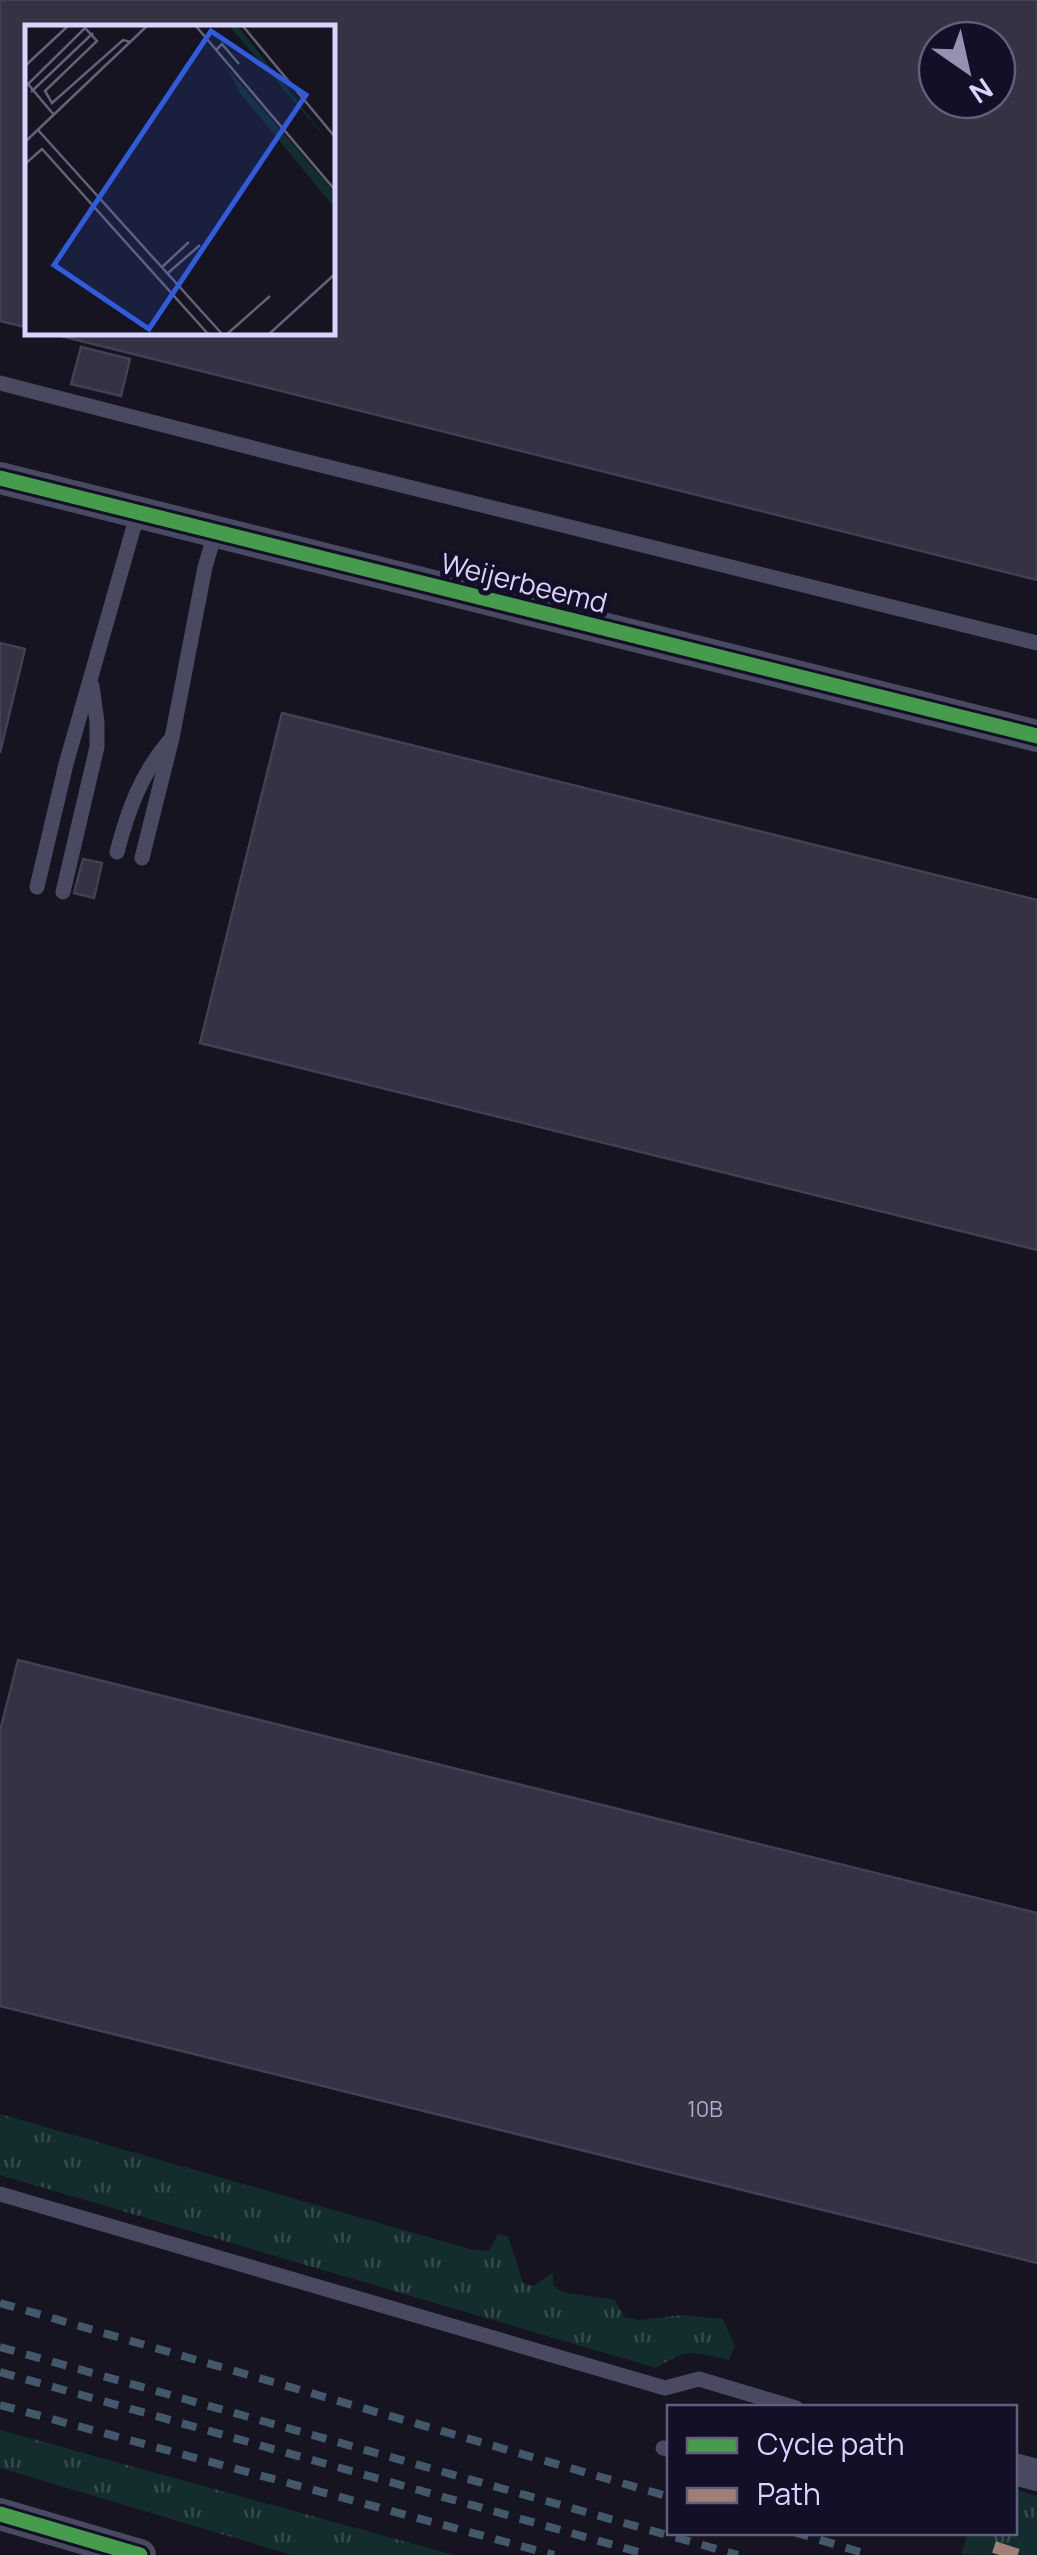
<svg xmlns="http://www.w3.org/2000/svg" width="1037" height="2555" viewBox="0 0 1037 2555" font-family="Manrope,sans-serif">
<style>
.grass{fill:url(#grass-tufts)}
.building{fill:#343243;stroke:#433f54;stroke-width:2.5;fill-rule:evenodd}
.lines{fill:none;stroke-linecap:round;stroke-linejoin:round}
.lane{stroke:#4a4962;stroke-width:15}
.street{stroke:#4a4962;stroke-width:32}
.rail{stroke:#43596b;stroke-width:8;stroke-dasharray:15 12;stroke-linecap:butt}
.quiet{stroke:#9e8076;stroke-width:12;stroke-dasharray:25 12;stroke-linecap:butt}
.cycleway-casing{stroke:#130f26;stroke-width:21}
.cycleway{stroke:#469c4c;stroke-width:15}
.labels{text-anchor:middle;stroke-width:10;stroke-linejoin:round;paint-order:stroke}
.number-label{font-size:22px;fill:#b0acd0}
.street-label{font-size:28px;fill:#d9d4ff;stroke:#130f26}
.inset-road{fill:none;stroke:#64617a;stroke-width:2.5}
.view{fill:#305bdc;fill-opacity:0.15;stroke:#305bdc;stroke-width:5}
.inset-edge{fill:none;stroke:#d9d4ff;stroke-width:5}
</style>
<defs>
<pattern id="grass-tufts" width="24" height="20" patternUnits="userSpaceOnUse" patternTransform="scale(2.5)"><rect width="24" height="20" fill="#132c2d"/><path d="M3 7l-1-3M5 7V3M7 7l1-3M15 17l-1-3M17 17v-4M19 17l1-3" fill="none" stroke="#354a4c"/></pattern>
</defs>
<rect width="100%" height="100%" fill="#161421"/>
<g class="grass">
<path d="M 0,2114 L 473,2250 L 489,2251 L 498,2234 L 508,2236 L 523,2283 L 533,2286 L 553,2273 L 553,2285 L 562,2292 L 615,2300 L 624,2317 L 639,2320 L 682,2315 L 723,2319 L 735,2346 L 729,2360 C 692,2352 690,2347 656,2368 L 0,2175 Z"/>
<path d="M 0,2430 L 454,2555 L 292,2555 L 0,2468 Z"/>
<path d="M 1015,2489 L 1037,2496 L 1037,2555 L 961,2554 L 968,2533 L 1014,2532 Z"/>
</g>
<g class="building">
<path d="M 0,0 L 1037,0 L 1037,580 L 45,332 L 332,332 L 332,28 L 28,28 L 28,328 L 0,321 ZM 937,40 L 997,40 L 997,100 L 937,100 Z"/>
<path d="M 81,347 L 130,359 L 121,396 L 71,384 Z"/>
<path d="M 0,643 L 25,649 L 0,753 Z"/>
<path d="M 282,713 L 1037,900 L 1037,1250 L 200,1043 Z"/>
<path d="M 83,859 L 102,863 L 94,898 L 74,893 Z"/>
<path d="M 18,1660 L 1037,1913 L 1037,2263 L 0,2006 L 0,1731 Z"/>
</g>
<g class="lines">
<g class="lane">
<path d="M 0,383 L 276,454 L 1037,643"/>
<path d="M 117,852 C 128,810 141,774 169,741"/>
<path d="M 142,858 L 172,738 L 205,567 L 215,533"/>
<path d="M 37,887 L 66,764 L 138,512"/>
<path d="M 63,892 L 97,747 L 97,722 L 92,686"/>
<path d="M 0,2194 L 665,2388 L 699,2379 L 796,2408"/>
<path d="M 663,2448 L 670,2450"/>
</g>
<g class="street">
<path d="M 0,478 L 1037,736"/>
<path d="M 1014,2469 L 1037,2475"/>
<path d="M 0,2514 L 140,2555"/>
</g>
<g class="rail">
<path d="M 0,2303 L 670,2497"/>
<path d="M 0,2347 L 738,2555"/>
<path d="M 0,2372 L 649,2555"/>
<path d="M 0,2405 L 554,2555"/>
<path d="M 794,2532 L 870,2555"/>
</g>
<path class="quiet" d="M 994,2547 L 1019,2555"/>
<defs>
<g id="cycleway">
<path d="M 0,478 L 1037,736"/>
<path d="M 0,2514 L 140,2555"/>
</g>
</defs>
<use href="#cycleway" class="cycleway-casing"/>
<use href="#cycleway" class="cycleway"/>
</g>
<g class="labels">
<g class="number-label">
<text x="705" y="2117">10B</text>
</g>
<g class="street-label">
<text transform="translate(524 583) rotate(14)" y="10">Weijerbeemd</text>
</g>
</g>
<g transform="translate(25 25)">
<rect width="310" height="310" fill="#161421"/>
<path d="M 203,0 L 212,0 L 310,124 L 237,39 ZM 202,43 L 310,168 L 310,183 L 215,68 Z" fill="#132c2d"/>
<path class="inset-road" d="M 170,0 L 310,165M 217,0 L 310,112M 191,25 L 197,19 L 214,39M 0,41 L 44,0M 6,67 L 68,8M 29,90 L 3,59 L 60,3 L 72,16 L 20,66 L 27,78 L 98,15 L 106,17M 13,105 L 198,310M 0,117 L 123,0M 0,139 L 17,124 L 184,310M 137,242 L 164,217M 143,248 L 175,220M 201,310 L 245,271M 243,310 L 310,249"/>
<path class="view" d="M 186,6 L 281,70 L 124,304 L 29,240 Z"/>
<rect width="310" height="310" class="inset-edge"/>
</g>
<rect x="667" y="2405" width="350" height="130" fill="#130f26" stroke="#625e7d" stroke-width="2.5"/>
<rect x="687" y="2438" width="50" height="15" fill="#469c4c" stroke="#625e7d" stroke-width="2.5"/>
<text x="757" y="2455" font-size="30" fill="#d9d4ff">Cycle path</text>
<rect x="687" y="2488" width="50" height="15" fill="#9e8076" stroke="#625e7d" stroke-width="2.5"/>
<text x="757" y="2505" font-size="30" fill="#d9d4ff">Path</text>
<g transform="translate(967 70) rotate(146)"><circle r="48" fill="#130f26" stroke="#625e7d" stroke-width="2.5"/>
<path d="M0-8L18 38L0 25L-18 38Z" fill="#9591b1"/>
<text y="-15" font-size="28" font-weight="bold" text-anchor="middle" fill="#d9d4ff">N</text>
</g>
</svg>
